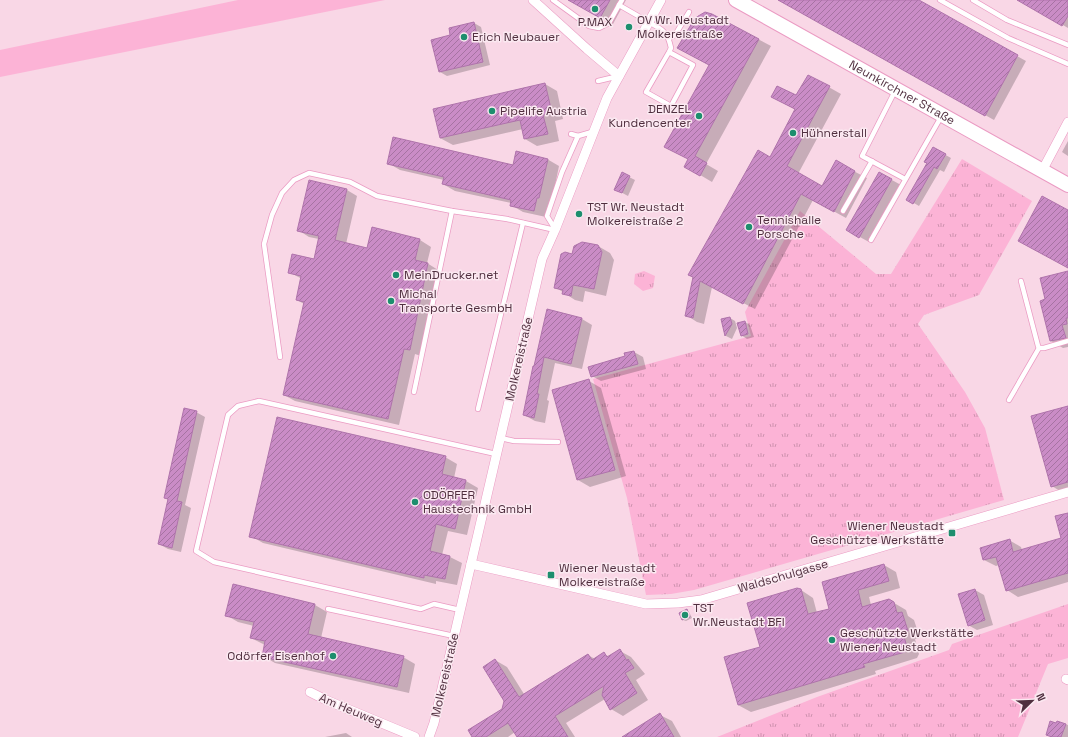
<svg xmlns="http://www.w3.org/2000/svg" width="1068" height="737" viewBox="0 0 1068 737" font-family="'Space Grotesk',sans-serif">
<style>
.grass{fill:url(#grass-tufts)}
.pitch{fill:#fcb3d6}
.shadow{fill:#0003}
.building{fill:url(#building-hatch);stroke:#af73ab}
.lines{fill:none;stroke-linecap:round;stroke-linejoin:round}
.service-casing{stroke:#eb9bc3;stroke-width:6}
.minor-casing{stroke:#eb9bc3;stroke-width:10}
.primary-casing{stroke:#eb9bc3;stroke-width:16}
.service{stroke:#fff;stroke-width:4.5}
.minor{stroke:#fff;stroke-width:9}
.primary{stroke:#fff;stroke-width:14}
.poi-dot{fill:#1d8e6e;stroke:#fbe9f1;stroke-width:1.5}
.labels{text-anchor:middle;stroke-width:3;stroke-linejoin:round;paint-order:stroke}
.poi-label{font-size:12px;fill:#502f3f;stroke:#fbe9f1;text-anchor:start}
.street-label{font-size:12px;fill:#502f3f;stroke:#fbe9f1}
</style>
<defs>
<pattern id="grass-tufts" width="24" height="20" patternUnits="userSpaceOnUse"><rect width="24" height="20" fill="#fcb3d6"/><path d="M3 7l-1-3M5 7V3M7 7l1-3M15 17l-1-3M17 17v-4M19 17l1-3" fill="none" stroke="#ce92af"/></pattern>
<pattern id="building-hatch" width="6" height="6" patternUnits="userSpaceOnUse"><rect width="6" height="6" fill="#ca8cc6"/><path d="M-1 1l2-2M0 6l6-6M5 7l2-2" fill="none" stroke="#a673a2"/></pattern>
</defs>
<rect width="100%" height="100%" fill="#f9d7e6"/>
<g class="grass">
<path d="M 962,159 L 1032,201 L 979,295 L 924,315 L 918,324 L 965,392 L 985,428 L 1004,500 L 694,590 L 671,594 L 646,595 L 627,498 L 593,379 L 751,336 L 745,312 L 800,211 L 876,274 L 891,274 Z"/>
<path d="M 644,271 L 655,276 L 653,288 L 643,291 L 634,284 L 635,274 Z"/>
<path d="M 1068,604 L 1068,658 L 1048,664 L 1018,737 L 717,737 L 817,697 L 949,650 L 952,644 Z"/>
</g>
<path class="pitch" d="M 238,0 L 385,0 L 0,77 L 0,50 Z"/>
<g class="shadow">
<path d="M 570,0 L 626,0 L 613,24 Z"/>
<path d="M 780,0 L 917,0 L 1026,61 L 994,120 Z"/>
<path d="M 1027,0 L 1068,0 L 1068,28 L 1037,10 Z"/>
<path d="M 712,15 L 771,46 L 706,164 L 718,171 L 712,182 L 685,166 L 689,159 L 710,65 Z"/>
<path d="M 474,23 L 481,27 L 490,65 L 447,76 L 440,72 Z"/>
<path d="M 809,76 L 841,94 L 798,174 L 822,187 L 836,162 L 867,178 L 846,218 L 813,200 L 755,309 L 712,287 L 704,324 L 697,322 L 686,315 L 694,277 L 770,158 L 796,110 L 772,97 L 797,96 Z"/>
<path d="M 545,84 L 557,91 L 563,119 L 555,121 L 559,141 L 537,146 L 525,139 L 523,129 L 453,145 L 440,138 Z"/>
<path d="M 1068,141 L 1068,156 L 1062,152 Z"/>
<path d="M 933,148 L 951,158 L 944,172 L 940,170 L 919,206 L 907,199 L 928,163 Z"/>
<path d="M 547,159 L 559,166 L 551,205 L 549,204 L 546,217 L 523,212 L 511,205 L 511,203 L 455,191 L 443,184 L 444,180 L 400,170 L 388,163 L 514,166 Z"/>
<path d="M 879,173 L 901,185 L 869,242 L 847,230 Z"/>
<path d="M 629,177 L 635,180 L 628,196 L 615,189 Z"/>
<path d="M 347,190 L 357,196 L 346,244 L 367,249 L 372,228 L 420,240 L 431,247 L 427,263 L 438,270 L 421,356 L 415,354 L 399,425 L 295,401 L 284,395 L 304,304 L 297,300 L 302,279 L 289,272 L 314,260 L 319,239 L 309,237 L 298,230 Z"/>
<path d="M 598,246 L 610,253 L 614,260 L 606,296 L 585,291 L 583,302 L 575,300 L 555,287 L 573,255 Z"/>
<path d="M 1068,272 L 1068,347 L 1063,348 L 1051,341 L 1047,300 Z"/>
<path d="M 548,310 L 582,319 L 592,325 L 582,369 L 555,363 L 547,400 L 549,401 L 545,423 L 535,421 L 524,415 Z"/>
<path d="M 730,318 L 735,321 L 737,328 L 732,339 L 726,336 L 722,320 Z"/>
<path d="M 745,322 L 750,325 L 754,337 L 747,339 L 741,335 Z"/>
<path d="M 634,352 L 643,357 L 646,369 L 601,381 L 592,376 Z"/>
<path d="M 589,381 L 601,388 L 626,476 L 590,487 L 578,480 Z"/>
<path d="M 1068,407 L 1068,492 L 1063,493 L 1052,486 Z"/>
<path d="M 196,412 L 205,417 L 185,505 L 191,508 L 181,552 L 168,549 L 159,544 L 169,500 L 165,497 Z"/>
<path d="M 445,457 L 457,464 L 454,478 L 466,481 L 478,488 L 467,535 L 448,531 L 442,555 L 450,557 L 462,563 L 457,585 L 436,581 L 436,584 L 263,543 L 251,536 Z"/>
<path d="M 1068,514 L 1068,582 L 1018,597 L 1007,590 L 999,565 L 996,566 L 984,560 L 1009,540 L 1021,547 L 1022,550 L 1063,538 Z"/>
<path d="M 884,565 L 896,572 L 900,588 L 869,597 L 871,605 L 889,600 L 906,610 L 908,616 L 914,620 L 920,638 L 915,639 L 919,654 L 917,658 L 875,671 L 876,674 L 751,712 L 738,705 L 761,648 L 801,590 L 813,598 L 817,613 L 830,609 Z"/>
<path d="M 975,590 L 984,595 L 993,625 L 977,630 L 968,625 Z"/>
<path d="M 315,605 L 327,612 L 321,638 L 403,657 L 415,664 L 409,693 L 275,663 L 263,656 L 265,645 L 251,638 L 254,626 L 238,622 L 226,615 Z"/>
<path d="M 687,611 L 689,612 L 692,618 L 686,621 L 683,620 L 681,613 Z"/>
<path d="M 620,651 L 631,657 L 645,674 L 636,680 L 648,700 L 623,716 L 611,709 L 605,699 L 566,723 L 575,737 L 518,737 L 515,732 L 508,737 L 474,737 L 503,709 L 505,701 L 495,660 L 507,667 L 524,694 L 588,655 L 595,659 L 604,654 L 610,657 Z"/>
<path d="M 660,715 L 672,721 L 681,737 L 624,737 Z"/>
<path d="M 1058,722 L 1068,725 L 1068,737 L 1052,737 L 1047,734 L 1057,725 Z"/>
<path d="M 346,733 L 352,737 L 325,737 Z"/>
</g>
<g class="building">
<path d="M 568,0 L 610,0 L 600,18 Z"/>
<path d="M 778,0 L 919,0 L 1018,55 L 985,116 Z"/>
<path d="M 1017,0 L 1068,0 L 1068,16 L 1062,26 Z"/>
<path d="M 705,12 L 712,14 L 759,39 L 695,156 L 707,163 L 700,176 L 684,167 L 688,159 L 664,147 L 709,65 L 677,48 L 695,18 Z"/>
<path d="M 474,22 L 483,62 L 439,72 L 431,40 L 450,35 L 449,28 Z"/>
<path d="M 808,75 L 830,86 L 787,166 L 822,186 L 836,160 L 855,171 L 834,212 L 801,194 L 743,304 L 700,281 L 693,318 L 685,316 L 693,277 L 688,275 L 758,150 L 770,157 L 795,109 L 771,97 L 777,86 L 796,95 Z"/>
<path d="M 545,83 L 552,113 L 543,115 L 548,134 L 524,139 L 520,120 L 440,138 L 433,109 Z"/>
<path d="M 393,137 L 513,165 L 516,151 L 548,159 L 539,198 L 537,198 L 534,211 L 510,206 L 511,200 L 442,184 L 444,177 L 387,164 Z"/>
<path d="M 933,147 L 946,154 L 937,169 L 934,167 L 913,204 L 906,200 L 927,163 L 924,162 Z"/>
<path d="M 622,172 L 630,176 L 622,193 L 614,190 Z"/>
<path d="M 879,172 L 892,179 L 859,238 L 846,230 Z"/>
<path d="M 309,180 L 347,189 L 335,240 L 367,248 L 372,227 L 420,239 L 415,260 L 428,263 L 410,350 L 404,349 L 388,419 L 283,395 L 304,302 L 296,300 L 301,276 L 288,273 L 292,254 L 314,259 L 319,236 L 297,231 Z"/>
<path d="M 1042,196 L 1068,210 L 1068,268 L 1018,241 Z"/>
<path d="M 582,242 L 598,245 L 602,252 L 594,289 L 573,285 L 571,296 L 562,294 L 563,290 L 554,288 L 561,254 L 565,252 L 572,254 L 574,246 Z"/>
<path d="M 1068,271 L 1068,318 L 1066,318 L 1067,324 L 1062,325 L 1066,338 L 1050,341 L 1040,301 L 1045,299 L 1040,278 Z"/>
<path d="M 547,309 L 582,318 L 571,364 L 544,357 L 537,394 L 539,394 L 534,418 L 523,415 L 533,366 L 534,366 Z"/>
<path d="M 730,317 L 732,324 L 725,336 L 721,319 Z"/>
<path d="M 745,321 L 748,334 L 741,336 L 737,323 Z"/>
<path d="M 634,351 L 638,364 L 591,377 L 588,367 L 625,356 L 624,353 Z"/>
<path d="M 589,379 L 615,470 L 577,480 L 552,390 Z"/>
<path d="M 1068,406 L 1068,482 L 1051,487 L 1031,416 Z"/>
<path d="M 184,408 L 197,411 L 177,501 L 182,502 L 172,548 L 158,544 L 168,499 L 164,498 Z"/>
<path d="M 277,417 L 446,456 L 442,474 L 466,480 L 455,529 L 436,524 L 430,551 L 450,556 L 445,579 L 424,575 L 424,578 L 249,537 Z"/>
<path d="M 1068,513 L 1068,573 L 1006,591 L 996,557 L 983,560 L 980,548 L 1010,539 L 1013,552 L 1061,538 L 1055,516 Z"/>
<path d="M 884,564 L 889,581 L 858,590 L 862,607 L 889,599 L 894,602 L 897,613 L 902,612 L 908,631 L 903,633 L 907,647 L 905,652 L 863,664 L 865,667 L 738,705 L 724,657 L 760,647 L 747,603 L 797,588 L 801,589 L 808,614 L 829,609 L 822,582 Z"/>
<path d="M 233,584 L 315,604 L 308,634 L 404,656 L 397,687 L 262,657 L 265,641 L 250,638 L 254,622 L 225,616 Z"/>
<path d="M 975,589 L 985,620 L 968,626 L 958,594 Z"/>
<path d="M 687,609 L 690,617 L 682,620 L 679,613 Z"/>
<path d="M 620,649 L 627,661 L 628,659 L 634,668 L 625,673 L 637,693 L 610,710 L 602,695 L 604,686 L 555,716 L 568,737 L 517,737 L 508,723 L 486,737 L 472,737 L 468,730 L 502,709 L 504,701 L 483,667 L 495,659 L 519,697 L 588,654 L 592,660 L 604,652 L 607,657 Z"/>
<path d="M 660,713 L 674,737 L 622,737 Z"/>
<path d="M 1050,721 L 1056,723 L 1057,721 L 1066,724 L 1061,737 L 1052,737 L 1046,735 Z"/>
</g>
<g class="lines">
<defs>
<g id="service">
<path d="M 553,0 L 589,26 L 599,28 L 609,23 L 619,5"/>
<path d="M 622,0 L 619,5 L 659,28 C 667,33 669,39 671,48 L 669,52 L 646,92 L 671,106 L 693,65 L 669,52"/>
<path d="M 940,0 L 1008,38 L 1068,64"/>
<path d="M 973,0 L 1007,20 L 1068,45"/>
<path d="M 669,38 L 675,35 L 689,12"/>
<path d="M 598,81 L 619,76"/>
<path d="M 895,91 L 862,156 L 905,179"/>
<path d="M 571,134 L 578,136 L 592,132"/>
<path d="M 843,211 L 872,161"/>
<path d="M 555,229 L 547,216 L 562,172 L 578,136"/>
<path d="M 871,240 L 941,117"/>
<path d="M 1021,281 L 1038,346 L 1039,348 L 1044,348 L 1068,341"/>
<path d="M 280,357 L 264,244 L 272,215 L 282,193 L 294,180 L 309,173 L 350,182 L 377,196 L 452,211 L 507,219 L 555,230"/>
<path d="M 414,392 L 452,211"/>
<path d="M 1009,400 L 1039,348"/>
<path d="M 478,409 L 523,223"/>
<path d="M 501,438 L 514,441 L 558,442"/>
<path d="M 328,609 L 454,636"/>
<path d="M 460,610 L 434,604 L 421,609 L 214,562 L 196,551 L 228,415 L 238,406 L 259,401 L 496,454"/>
</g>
<g id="minor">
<path d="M 533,0 L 587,49 L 619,76"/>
<path d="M 1042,171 L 1068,122"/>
<path d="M 471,564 L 646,604 L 678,603 L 701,600 L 1068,492"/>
<path d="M 1066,679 L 1068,680"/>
<path d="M 310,692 L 326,700 L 415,737"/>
<path d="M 429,737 L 434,723 L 542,259 L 555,230 L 607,98 L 661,0"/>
</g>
<g id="primary">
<path id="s1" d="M 736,0 L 1068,185"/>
</g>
</defs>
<use href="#service" class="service-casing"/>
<use href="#minor" class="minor-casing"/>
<use href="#primary" class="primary-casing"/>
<use href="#service" class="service"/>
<use href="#minor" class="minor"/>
<use href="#primary" class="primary"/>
</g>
<g class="poi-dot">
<circle cx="595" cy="9" r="4"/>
<circle cx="629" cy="27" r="4"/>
<circle cx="464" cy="37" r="4"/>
<circle cx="492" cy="111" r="4"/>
<circle cx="699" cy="116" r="4"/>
<circle cx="793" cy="133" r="4"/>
<circle cx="579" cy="214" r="4"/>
<circle cx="749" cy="227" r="4"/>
<circle cx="396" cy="275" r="4"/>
<circle cx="391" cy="301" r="4"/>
<circle cx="415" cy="502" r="4"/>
<rect x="948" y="529" width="8" height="8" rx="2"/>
<rect x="547" y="571" width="8" height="8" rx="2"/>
<circle cx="685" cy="615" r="4"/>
<circle cx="832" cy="640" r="4"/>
<circle cx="333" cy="656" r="4"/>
</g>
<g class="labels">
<g class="poi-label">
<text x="637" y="24">OV Wr. Neustadt<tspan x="637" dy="14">Molkereistraße</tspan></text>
<text x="595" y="26" text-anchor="middle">P.MAX</text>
<text x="472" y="41">Erich Neubauer</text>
<text x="691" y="113" text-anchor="end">DENZEL<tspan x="691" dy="14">Kundencenter</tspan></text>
<text x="500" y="115">Pipelife Austria</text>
<text x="801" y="137">Hühnerstall</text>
<text x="587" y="211">TST Wr. Neustadt<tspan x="587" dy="14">Molkereistraße 2</tspan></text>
<text x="757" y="224">Tennishalle<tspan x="757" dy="14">Porsche</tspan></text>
<text x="404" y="279">MeinDrucker.net</text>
<text x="399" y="298">Michal<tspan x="399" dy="14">Transporte GesmbH</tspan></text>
<text x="423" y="499">ODÖRFER<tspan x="423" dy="14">Haustechnik GmbH</tspan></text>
<text x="944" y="530" text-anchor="end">Wiener Neustadt<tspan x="944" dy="14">Geschützte Werkstätte</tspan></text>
<text x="559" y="572">Wiener Neustadt<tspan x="559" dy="14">Molkereistraße</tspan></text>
<text x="693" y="612">TST<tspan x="693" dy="14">Wr.Neustadt BFI</tspan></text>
<text x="840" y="637">Geschützte Werkstätte<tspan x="840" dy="14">Wiener Neustadt</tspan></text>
<text x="325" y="660" text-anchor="end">Odörfer Eisenhof</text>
</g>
<g class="street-label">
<text dy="4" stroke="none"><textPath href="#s1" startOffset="190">Neunkirchner Straße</textPath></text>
<text transform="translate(519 359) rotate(-77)" y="4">Molkereistraße</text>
<text transform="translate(783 576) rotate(-16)" y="4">Waldschulgasse</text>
<text transform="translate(445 675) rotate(-77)" y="4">Molkereistraße</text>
<text transform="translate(351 710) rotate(23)" y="4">Am Heuweg</text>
</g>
</g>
<g transform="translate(1032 701) rotate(67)" stroke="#fbe9f1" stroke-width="3" paint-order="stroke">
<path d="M0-3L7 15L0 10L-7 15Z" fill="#502f3f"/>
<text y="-6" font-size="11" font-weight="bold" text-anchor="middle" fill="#502f3f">N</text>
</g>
</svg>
